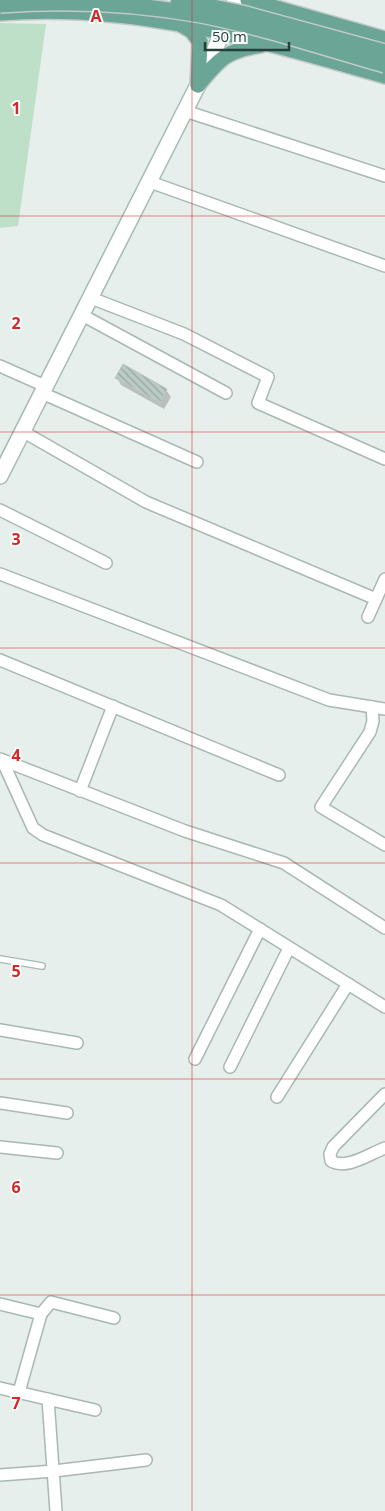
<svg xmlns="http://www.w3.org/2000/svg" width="385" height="1511" viewBox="0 0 385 1511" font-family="'Open Sans',sans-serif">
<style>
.green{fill:#bfe0c8}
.shadow{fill:#0003}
.building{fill:url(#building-back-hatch);stroke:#b8c9c2}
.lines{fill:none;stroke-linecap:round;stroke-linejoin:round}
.lane-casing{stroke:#a8b8b2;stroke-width:8}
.street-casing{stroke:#a8b8b2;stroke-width:14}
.secondary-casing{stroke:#a4bbb3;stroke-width:18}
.primary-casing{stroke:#c2cac8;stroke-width:18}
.lane{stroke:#fff;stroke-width:5.5}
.street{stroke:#fff;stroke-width:11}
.secondary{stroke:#fff;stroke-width:15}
.primary{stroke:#6aa596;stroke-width:15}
.primary-bridge-casing{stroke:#c2cac8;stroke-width:18;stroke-linecap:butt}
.primary-bridge{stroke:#6aa596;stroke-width:15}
.grid{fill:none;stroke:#d62828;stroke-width:1;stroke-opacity:0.55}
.grid-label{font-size:16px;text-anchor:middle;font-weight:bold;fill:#d62828;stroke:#f7fbf9;stroke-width:4;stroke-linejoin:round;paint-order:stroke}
</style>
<defs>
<pattern id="building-back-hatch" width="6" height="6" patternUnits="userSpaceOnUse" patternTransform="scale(1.25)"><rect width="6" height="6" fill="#bbcac4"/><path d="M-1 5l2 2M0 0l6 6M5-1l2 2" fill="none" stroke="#98a6a0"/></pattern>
</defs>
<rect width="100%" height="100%" fill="#e6efeb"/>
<path class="green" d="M 0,23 L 46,24 L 18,226 L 0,228 Z"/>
<path class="shadow" d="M 117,378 L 166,390 L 171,397 L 164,409 L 121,385 Z"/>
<path class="building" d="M 123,364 L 167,389 L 160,403 L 115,378 Z"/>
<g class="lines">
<defs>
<path id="lane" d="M 0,959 L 42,966"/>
<g id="street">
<path d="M 185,111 L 385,176"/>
<path d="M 150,182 L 385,266"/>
<path d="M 91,298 L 184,334 L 268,377 L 258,403 L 385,459"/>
<path d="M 82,315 L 226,393"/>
<path d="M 0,366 L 45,386"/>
<path d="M 42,393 L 197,462"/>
<path d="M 22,431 L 146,502 L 376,599"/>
<path d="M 0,510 L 106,563"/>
<path d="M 0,574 L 329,700 L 385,709"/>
<path d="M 368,617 L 385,579"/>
<path d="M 0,660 L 279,775"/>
<path d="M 372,707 L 373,721 L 370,732 L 321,807 L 385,845"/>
<path d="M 0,759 L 185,831 L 284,863 L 385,928"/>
<path d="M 2,760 L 33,828 L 43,835 L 221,905 L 385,1007"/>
<path d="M 80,791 L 113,706"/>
<path d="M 0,1030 L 77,1043"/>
<path d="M 195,1059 L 260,929"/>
<path d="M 230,1067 L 289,948"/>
<path d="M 385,1094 L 333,1147 L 330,1154 L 331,1161 C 347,1170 369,1154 385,1148"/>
<path d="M 277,1097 L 348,984"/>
<path d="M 0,1103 L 67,1113"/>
<path d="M 0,1147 L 57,1153"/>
<path d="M 0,1304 L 41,1314 L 19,1392"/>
<path d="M 41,1314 L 51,1302 L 114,1318"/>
<path d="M 0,1388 L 95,1410"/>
<path d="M 48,1399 L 56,1511"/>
<path d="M 0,1475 L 54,1471 L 146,1460"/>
</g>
<path id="secondary" d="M 0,476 L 198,85 L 222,34 L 235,0"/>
<g id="primary">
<path d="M 248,0 L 385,39"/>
<path d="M 0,13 C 134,2 258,40 385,76"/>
<path d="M 182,25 L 192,31 L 200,42 L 198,85"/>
<path d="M 198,85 C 220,58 226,51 261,45"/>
</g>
</defs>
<use href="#lane" class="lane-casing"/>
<use href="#street" class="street-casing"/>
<use href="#secondary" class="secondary-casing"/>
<use href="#primary" class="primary-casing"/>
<use href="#lane" class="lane"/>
<use href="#street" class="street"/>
<use href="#secondary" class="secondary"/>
<use href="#primary" class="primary"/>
<defs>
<g id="primary-bridge">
<path d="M 178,0 L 242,13 L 385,52"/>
<path d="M 0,5 C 67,0 135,3 201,15 C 263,27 324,48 385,65"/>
</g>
</defs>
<use href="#primary-bridge" class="primary-bridge-casing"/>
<use href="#primary-bridge" class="primary-bridge"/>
</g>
<path class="grid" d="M 192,0 L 192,1511M 0,216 L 385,216M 0,432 L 385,432M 0,648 L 385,648M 0,863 L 385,863M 0,1079 L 385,1079M 0,1295 L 385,1295"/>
<g class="grid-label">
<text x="96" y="22">A</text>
<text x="16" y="114">1</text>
<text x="16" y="329">2</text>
<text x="16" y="545">3</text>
<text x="16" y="761">4</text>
<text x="16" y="977">5</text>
<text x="16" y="1193">6</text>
<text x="16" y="1409">7</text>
</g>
<path d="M205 42v8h84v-8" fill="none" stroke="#24423a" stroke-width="2.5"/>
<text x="212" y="42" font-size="15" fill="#24423a" stroke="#f7fbf9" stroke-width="4" paint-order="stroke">50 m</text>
</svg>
